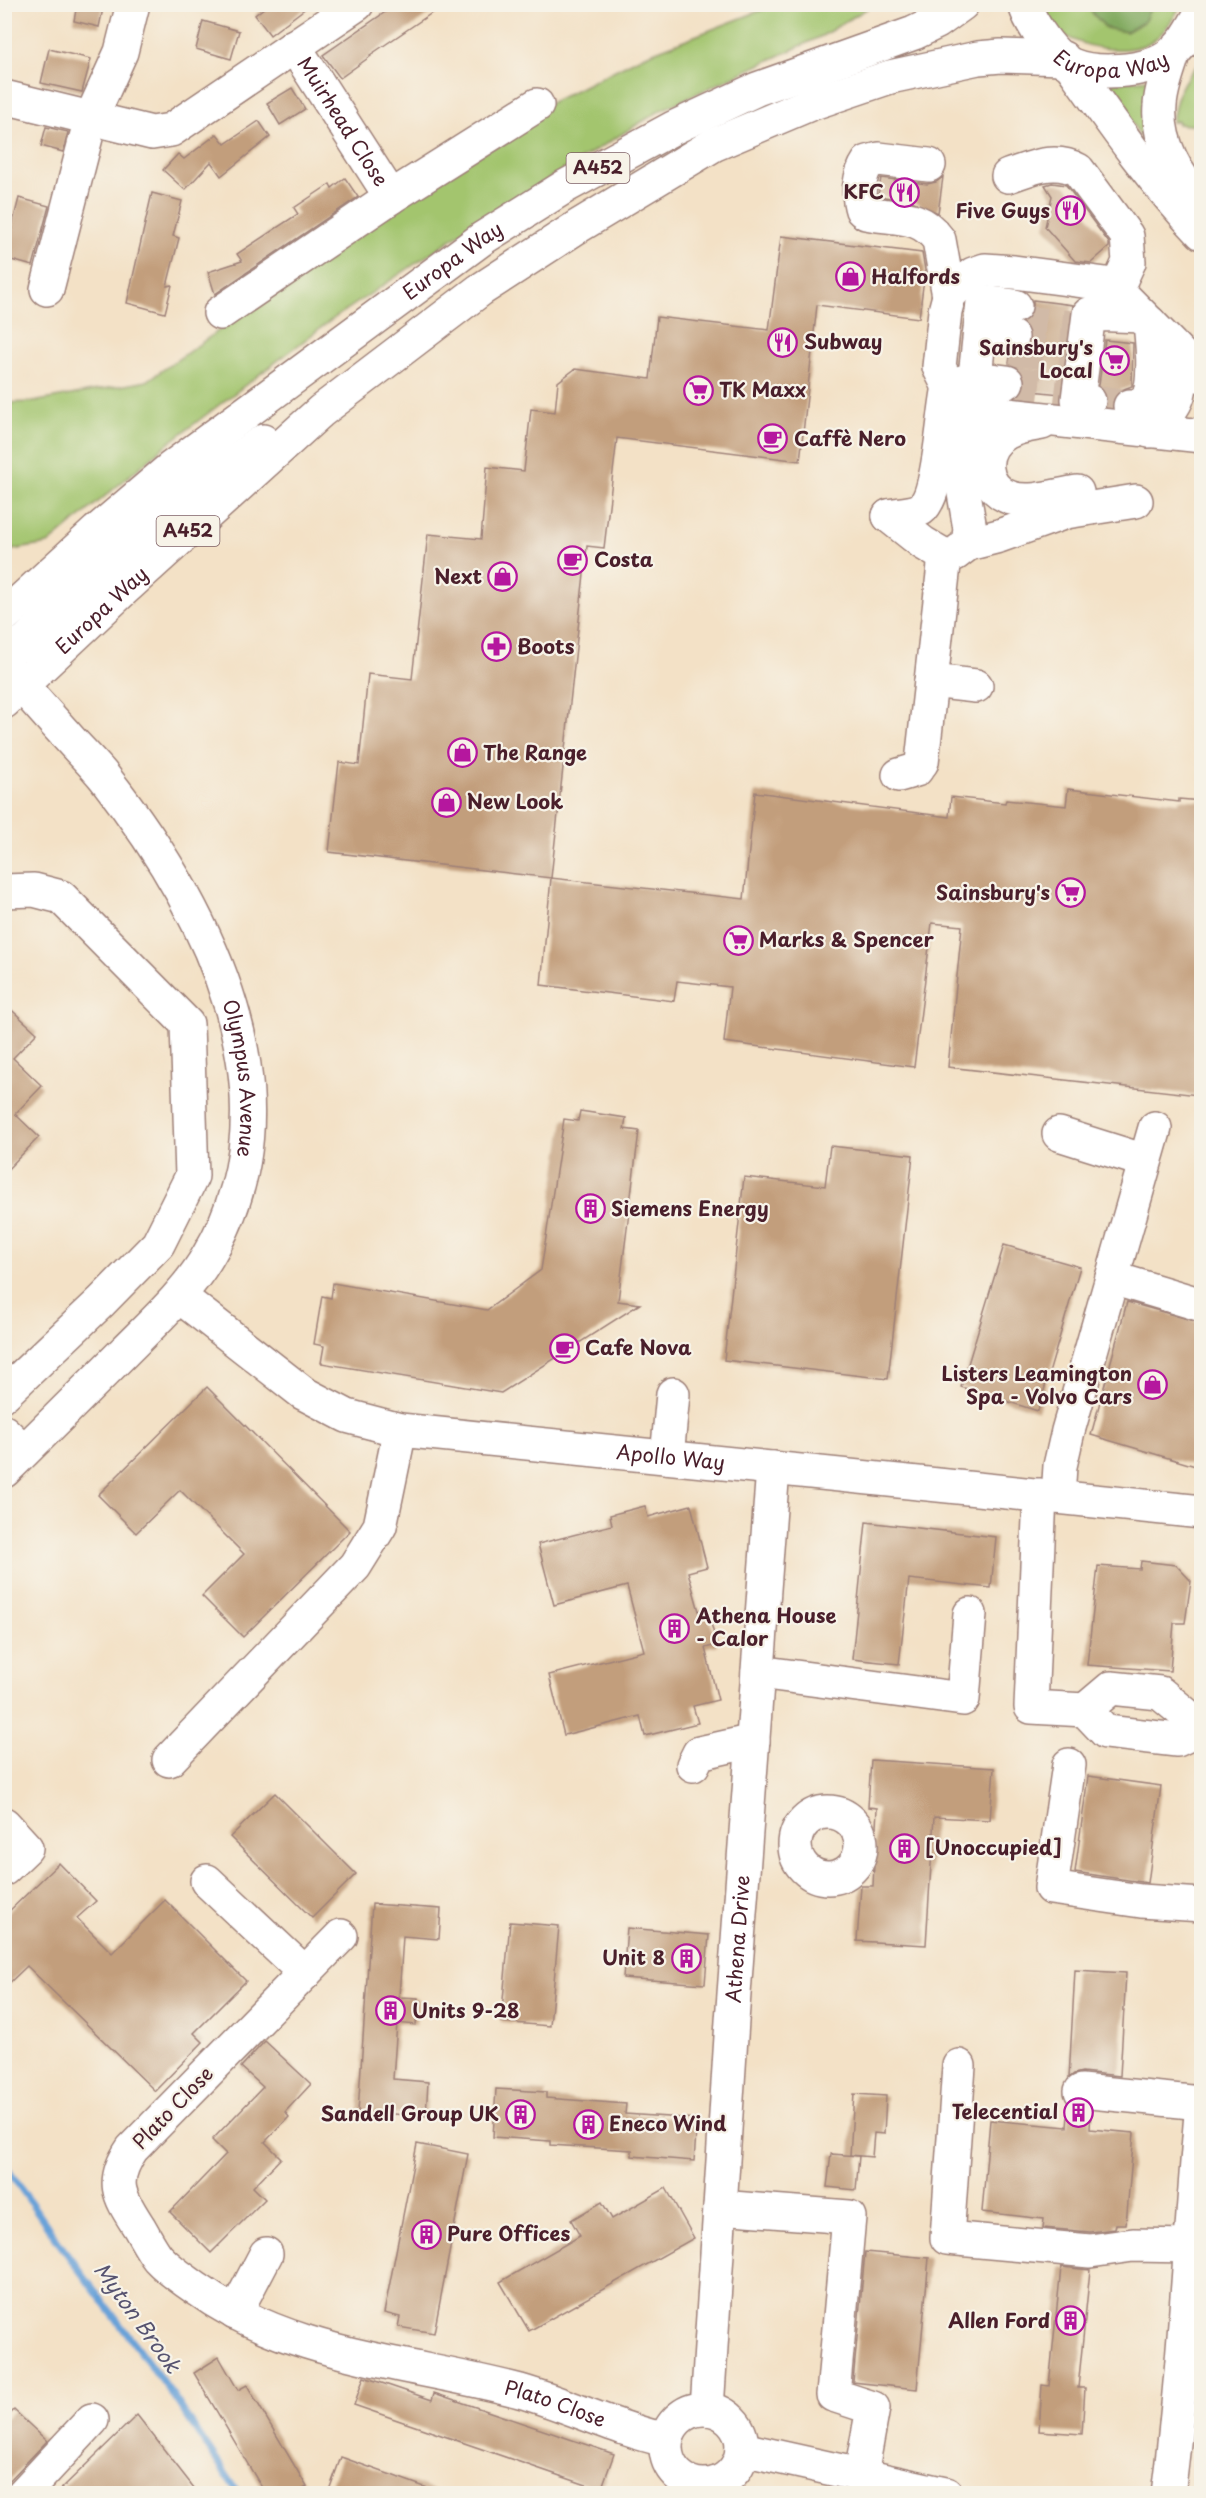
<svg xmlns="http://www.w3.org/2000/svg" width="1206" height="2498" viewBox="0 0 1206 2498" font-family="'Playpen Sans',sans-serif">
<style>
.green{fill:#a3c56e;stroke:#76724c;stroke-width:1.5}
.forest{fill:#82aa61;stroke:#666446;stroke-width:1.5}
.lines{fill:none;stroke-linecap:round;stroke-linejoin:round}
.stream{stroke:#69a2d8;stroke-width:7}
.building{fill:#c29e7c}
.minor-tunnel{stroke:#d1baa7;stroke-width:33;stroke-dasharray:33 16;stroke-linecap:butt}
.minor-casing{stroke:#9e8078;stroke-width:36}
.highway-casing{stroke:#9e8078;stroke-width:36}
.minor{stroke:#fff;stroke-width:33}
.highway{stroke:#fff;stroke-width:33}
.labels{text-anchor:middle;stroke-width:4.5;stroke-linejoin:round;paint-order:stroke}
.shield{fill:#f7f3e8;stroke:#7e5f64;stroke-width:1.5}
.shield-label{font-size:18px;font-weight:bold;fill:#4a1f2b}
.street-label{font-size:20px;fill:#4a1f2b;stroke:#f7f3e8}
.poi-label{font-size:20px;font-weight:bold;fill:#4a1f2b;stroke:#f7f3e8;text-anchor:start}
.water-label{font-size:21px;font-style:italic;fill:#565370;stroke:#f7f3e8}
</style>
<rect width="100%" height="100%" fill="#f7f3e8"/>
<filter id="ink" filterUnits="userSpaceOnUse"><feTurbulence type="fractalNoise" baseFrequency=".0167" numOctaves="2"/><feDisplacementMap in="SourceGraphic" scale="12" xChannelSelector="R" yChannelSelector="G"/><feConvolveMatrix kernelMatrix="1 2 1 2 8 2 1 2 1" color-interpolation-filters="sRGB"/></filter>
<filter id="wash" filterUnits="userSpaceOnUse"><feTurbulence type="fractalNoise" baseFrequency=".008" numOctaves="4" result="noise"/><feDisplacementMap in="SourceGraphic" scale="24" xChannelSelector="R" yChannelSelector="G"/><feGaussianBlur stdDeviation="1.35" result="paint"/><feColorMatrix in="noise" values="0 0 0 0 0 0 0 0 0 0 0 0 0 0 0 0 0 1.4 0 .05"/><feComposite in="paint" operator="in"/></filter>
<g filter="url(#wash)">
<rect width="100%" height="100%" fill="#f3e1c6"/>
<g class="green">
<path d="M 775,5 L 873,5 L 822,36 L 661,110 L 464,231 L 330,321 L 165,446 L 48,544 L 5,551 L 5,403 L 33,402 L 147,381 L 524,116 L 643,56 Z"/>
<path d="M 1039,5 L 1181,5 C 1174,18 1165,33 1152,41 C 1126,58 1072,47 1051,25 C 1046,19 1043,11 1039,5 Z"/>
<path d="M 1201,61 L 1202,117 L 1199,126 L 1178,124 L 1178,121 L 1172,122 C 1177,93 1180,83 1201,61 Z"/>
<path d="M 1150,79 L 1151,147 L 1148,149 L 1108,83 Z"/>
</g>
<path class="forest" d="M 1085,5 L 1152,5 L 1144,22 L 1126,32 L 1106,28 Z"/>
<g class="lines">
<path class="stream" d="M 4,2164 L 59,2243 L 172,2394 L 239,2494"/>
</g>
<g id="blocks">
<g class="building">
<path d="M 77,4 L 104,4 L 99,27 L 74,21 Z"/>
<path d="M 269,4 L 311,4 L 270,35 L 255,15 Z"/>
<path d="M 397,4 L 445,4 L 370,55 L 371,56 L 340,78 L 323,55 Z"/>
<path d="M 203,21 L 239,31 L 231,59 L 196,49 Z"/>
<path d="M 49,49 L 91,59 L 82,92 L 41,83 Z"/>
<path d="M 292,88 L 305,109 L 280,125 L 267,103 Z"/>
<path d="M 259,121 L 270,137 L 221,176 L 211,162 L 185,190 L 163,170 L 178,154 L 184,159 L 217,134 L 225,144 Z"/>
<path d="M 46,127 L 68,132 L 63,152 L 41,146 Z"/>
<path d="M 943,177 L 938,213 L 912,201 L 878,196 L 881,178 L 927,184 L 936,182 Z"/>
<path d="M 345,178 L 358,197 L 215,294 L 208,272 L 242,261 L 237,254 L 298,214 L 294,208 L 330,184 L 332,188 Z"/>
<path d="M 1052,183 L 1066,185 L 1109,243 L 1109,247 L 1091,263 L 1075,261 L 1045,227 L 1052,196 L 1045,185 Z"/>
<path d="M 152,193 L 182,201 L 173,236 L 179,238 L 167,286 L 172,285 L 165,313 L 127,303 Z"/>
<path d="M 19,198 L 49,206 L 33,266 L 4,258 Z"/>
<path d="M 781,236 L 922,253 L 925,270 L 919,318 L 817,305 L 800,461 L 617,438 L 604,548 L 587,546 L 551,878 L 329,852 L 339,762 L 359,765 L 368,674 L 412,679 L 428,534 L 481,539 L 487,467 L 524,471 L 531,409 L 555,412 L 558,382 L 575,369 L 650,379 L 657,317 L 769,330 Z"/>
<path d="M 1033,300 L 1073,305 L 1060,394 L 1023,390 L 1026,384 L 1024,374 L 1018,367 L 1009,363 L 1010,356 L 1020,354 L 1027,348 L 1031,339 L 1029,330 L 1024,322 L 1030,317 L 1033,309 Z"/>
<path d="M 1105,340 L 1133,343 L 1132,386 L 1121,390 L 1114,396 L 1112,407 L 1106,407 L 1106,394 L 1099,385 Z"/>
<path d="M 1068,789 L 1179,802 L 1179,799 L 1202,801 L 1202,1087 L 1199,1087 L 1198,1095 L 948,1067 L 962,926 L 932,923 L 914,1067 L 724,1042 L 730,987 L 677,981 L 674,1001 L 541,985 L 551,878 L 744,899 L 755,792 L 949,817 L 951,797 L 1005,803 L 1006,800 L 1066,806 Z"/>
<path d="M 4,1003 L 37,1033 L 13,1058 L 42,1086 L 15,1114 L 39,1137 L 4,1173 Z"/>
<path d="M 580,1111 L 626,1118 L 624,1129 L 639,1131 L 618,1301 L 640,1304 L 501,1393 L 321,1363 L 324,1346 L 314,1344 L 322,1296 L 331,1298 L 333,1283 L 487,1310 L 541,1270 L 564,1119 L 578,1121 Z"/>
<path d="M 830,1146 L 913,1155 L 888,1379 L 724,1360 L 744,1177 L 825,1186 Z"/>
<path d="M 1004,1245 L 1080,1267 L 1038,1411 L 961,1387 Z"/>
<path d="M 1127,1302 L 1202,1323 L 1202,1468 L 1091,1435 Z"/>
<path d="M 207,1387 L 350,1531 L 243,1637 L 202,1596 L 244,1554 L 180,1490 L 136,1533 L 98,1495 Z"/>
<path d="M 691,1505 L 707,1567 L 688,1572 L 699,1611 L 707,1609 L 717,1645 L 705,1648 L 718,1700 L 693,1706 L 698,1723 L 645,1736 L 640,1716 L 564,1735 L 549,1675 L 644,1651 L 627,1586 L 554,1605 L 538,1544 L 612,1525 L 610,1515 L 645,1506 L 648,1517 Z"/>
<path d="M 866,1522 L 996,1537 L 991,1588 L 909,1579 L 899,1664 L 852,1659 Z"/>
<path d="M 1141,1561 L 1176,1565 L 1191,1581 L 1185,1623 L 1174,1623 L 1170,1671 L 1087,1665 L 1098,1566 L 1140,1569 Z"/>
<path d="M 871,1760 L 994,1768 L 990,1820 L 934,1817 L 926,1945 L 857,1941 L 861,1886 L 873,1886 L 877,1808 L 868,1807 Z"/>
<path d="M 1088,1776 L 1161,1786 L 1148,1883 L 1075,1872 Z"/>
<path d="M 275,1793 L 356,1874 L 312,1918 L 230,1837 Z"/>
<path d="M 59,1863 L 96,1901 L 77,1918 L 112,1953 L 165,1900 L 246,1981 L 194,2033 L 203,2042 L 155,2091 L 27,1966 L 4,1988 L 4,1916 Z"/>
<path d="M 372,1904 L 441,1909 L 439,1939 L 403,1936 L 399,1997 L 418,1998 L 416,2025 L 397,2023 L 393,2079 L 428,2082 L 426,2116 L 358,2112 Z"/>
<path d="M 510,1922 L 559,1926 L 550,2026 L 501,2022 Z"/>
<path d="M 627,1928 L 709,1935 L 705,1984 L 623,1978 Z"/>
<path d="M 1075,1970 L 1126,1973 L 1120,2076 L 1082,2072 L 1074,2074 L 1069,2078 Z"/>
<path d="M 265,2041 L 311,2084 L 285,2112 L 289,2117 L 265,2142 L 281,2158 L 253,2187 L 265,2199 L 211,2253 L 170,2212 L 226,2154 L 212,2140 L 263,2087 L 241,2067 Z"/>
<path d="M 496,2089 L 546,2092 L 546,2098 L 626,2104 L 625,2114 L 697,2119 L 694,2161 L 632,2156 L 632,2150 L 550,2145 L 550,2141 L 493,2137 Z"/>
<path d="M 854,2094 L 886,2096 L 884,2134 L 874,2133 L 872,2157 L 850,2155 Z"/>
<path d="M 1069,2104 L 1079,2110 L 1091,2111 L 1090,2129 L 1134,2133 L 1126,2224 L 1116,2224 L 1115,2229 L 1090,2232 L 1043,2228 L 1044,2219 L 982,2212 L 990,2120 L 1067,2127 Z"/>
<path d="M 417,2144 L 468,2154 L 434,2333 L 398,2327 L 400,2317 L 384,2313 Z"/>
<path d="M 831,2154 L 859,2156 L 856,2190 L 827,2187 Z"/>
<path d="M 666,2188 L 694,2238 L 529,2331 L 500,2282 L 580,2236 L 571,2220 L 602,2202 L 612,2219 Z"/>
<path d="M 865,2252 L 929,2258 L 917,2389 L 853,2382 Z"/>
<path d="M 1061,2267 L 1090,2270 L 1078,2388 L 1085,2388 L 1082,2434 L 1039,2431 L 1042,2385 L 1049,2386 Z"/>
<path d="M 219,2357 L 238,2390 L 247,2385 L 307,2487 L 296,2493 L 265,2493 L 194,2373 Z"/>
<path d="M 364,2377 L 432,2400 L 434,2393 L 614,2454 L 601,2490 L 354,2405 Z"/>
<path d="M 14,2410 L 47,2441 L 9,2481 L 4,2492 L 4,2420 Z"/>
<path d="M 137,2415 L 198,2493 L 57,2493 Z"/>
<path d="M 341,2457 L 436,2491 L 436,2493 L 328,2493 Z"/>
</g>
</g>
</g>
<g filter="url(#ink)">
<use href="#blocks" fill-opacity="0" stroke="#9e8078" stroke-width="1.5"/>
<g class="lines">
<g class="minor-tunnel">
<path d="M 1013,321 L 1081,328"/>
<path d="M 1011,349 L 1078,357"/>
<path d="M 1007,382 L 1075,390"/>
<path d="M 1089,401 L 1130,406"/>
</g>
<defs>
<g id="minor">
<path id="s1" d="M 294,46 L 391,197"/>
<path d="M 1174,51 C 1169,69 1161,87 1160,106 C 1157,141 1177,178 1202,202"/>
<path d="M 1071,65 C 1112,123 1152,181 1202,233"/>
<path d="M 4,97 L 152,133 L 171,130 L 357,4"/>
<path d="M 929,165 L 879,159 L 868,162 C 859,175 857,195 862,210 L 866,213 C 896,219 920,213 939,240 L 949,296"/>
<path d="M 1008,176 C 1032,168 1054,157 1078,170 L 1127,236 L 1129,262 L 1116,290"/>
<path d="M 47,289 L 91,118 L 121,52 L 133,4"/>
<path d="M 220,313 L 391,197 L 537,105"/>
<path d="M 980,334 L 1012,337"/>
<path d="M 1202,376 L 1125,298 L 1106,284 L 1014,272 L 985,270 L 973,274 L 957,287 L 949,296 L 945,311 L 939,367 L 949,387 L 972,404 L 1008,415 L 1202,436"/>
<path d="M 953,385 L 975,378 L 1007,382"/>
<path d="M 1089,401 L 1078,399 L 1089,314 L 1142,316"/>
<path d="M 1130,406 L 1142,406 C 1158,395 1152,342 1150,323"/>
<path d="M 984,408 L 973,395 L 983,302 L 1015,306"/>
<path d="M 1042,423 C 1030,425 1016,427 1006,433 C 978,449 981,488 1011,498 C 1031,504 1057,495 1077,492"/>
<path d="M 1149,431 C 1182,404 1186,389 1174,348"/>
<path d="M 889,516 L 923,543 L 945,556 L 955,554 L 968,544 L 999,536 L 1066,512 L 1136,501"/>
<path d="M 889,516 C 898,514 913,514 921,509 C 940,495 943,411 949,387"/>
<path d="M 968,544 L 970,529 L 962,481 L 971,429 L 978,420 L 1008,415"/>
<path id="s2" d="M 4,666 C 25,689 45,712 66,735 C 79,750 93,763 105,778 C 207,908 304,1097 208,1256 C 187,1292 155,1321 125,1351 C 85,1391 45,1431 4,1471"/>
<path d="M 931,681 L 976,686"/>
<path d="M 899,775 L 916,770 L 922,762 L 945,556"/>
<path d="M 4,891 L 34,890 L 61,897 L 187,1024 L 192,1176 L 158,1244 L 101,1302 L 4,1394"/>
<path d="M 1059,1134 L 1145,1161"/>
<path d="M 1112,1278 L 1202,1305"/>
<path id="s3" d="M 179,1296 L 303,1393 L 347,1416 L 400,1430 L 1202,1512"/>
<path d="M 4,1432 L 24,1451"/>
<path d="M 667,1457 L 673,1394"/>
<path d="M 1040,1495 L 1031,1707 L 1085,1710 L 1106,1732 L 1177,1740 L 1202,1728"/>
<path d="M 1058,1497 L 1060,1466 L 1068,1431 L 1155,1128"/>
<path d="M 758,1672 L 963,1699 L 970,1614"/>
<path d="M 1085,1710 L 1111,1688 L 1160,1693 L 1202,1728"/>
<path d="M 169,1760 L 355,1566 L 380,1526 L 400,1430"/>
<path d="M 693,1765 L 699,1753 L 753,1741"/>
<path d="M 1069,1765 L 1051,1888 L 1141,1901 L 1202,1905"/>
<circle cx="828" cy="1845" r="33"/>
<path d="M 4,1824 L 26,1848 L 4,1869"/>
<path d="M 207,1881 L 305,1973"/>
<path id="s4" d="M 341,1936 L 132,2149 C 109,2183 120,2197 139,2227 C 145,2237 151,2249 158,2258 C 169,2270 184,2280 197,2289 C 291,2357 411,2362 520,2391 C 569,2405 616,2429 666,2440"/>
<path d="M 959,2066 L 947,2238 L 1090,2251 L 1133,2245 L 1190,2246"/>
<path d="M 1081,2091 L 1201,2103"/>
<path d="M 720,2207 L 849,2217 L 833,2395 L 873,2408 L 861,2474"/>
<path d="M 235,2313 L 266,2254"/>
<path id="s5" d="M 707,2409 L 732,2021 L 773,1468"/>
<circle cx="704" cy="2447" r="38"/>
<path d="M 742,2449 L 946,2494"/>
<path d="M 23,2494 L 92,2420"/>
<path d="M 1168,2494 C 1185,2364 1190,2233 1202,2103"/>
</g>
<g id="highway">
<path id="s6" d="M 1025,4 C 1029,22 1054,58 1072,65 C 1096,75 1144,72 1166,58 C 1182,48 1193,28 1202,11"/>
<path id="s7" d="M 4,616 L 97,531 L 171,468 L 483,238 L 566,186 L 673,128 L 757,89 L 914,33 L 937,22 L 962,4"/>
<path d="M 4,649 L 16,647 L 26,641 L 61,605 L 140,534 L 187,495 L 263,441"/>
<path id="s8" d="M 4,702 L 120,593 L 321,411 L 480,290 L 577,227 L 713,145 L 810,104 L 890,77 L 978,58 L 1001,56 L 1063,58"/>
</g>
</defs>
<use href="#minor" class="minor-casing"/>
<use href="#highway" class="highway-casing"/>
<use href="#minor" class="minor"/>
<use href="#highway" class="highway"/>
</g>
</g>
<defs>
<symbol id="restaurant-ring" viewBox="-11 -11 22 22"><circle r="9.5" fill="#f7f3e8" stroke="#b5179e" stroke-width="1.5"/><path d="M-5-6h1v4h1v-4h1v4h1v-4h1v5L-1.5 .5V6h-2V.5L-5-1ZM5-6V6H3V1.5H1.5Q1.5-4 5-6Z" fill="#b5179e"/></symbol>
<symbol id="shop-ring" viewBox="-11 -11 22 22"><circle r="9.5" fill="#f7f3e8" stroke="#b5179e" stroke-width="1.5"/><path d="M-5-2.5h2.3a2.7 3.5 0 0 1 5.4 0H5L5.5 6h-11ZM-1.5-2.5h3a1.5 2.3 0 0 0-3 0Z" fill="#b5179e"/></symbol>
<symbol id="supermarket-ring" viewBox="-11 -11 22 22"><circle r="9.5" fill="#f7f3e8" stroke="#b5179e" stroke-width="1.5"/><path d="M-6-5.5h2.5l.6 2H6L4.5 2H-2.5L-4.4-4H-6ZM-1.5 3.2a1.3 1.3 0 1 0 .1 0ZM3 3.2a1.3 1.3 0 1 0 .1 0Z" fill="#b5179e"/></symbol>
<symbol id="cafe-ring" viewBox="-11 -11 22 22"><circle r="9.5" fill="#f7f3e8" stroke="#b5179e" stroke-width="1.5"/><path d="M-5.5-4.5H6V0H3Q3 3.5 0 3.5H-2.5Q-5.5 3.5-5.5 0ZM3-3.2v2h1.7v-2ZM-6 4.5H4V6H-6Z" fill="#b5179e"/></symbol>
<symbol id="pharmacy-ring" viewBox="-11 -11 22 22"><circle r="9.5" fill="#f7f3e8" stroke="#b5179e" stroke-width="1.5"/><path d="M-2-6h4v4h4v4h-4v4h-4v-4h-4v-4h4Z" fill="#b5179e"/></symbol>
<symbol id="building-ring" viewBox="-11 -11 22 22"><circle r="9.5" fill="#f7f3e8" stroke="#b5179e" stroke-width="1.5"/><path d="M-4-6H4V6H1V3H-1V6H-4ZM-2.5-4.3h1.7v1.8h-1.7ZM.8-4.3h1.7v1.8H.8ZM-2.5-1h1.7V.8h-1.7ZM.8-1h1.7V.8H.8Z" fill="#b5179e"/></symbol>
</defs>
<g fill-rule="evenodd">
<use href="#restaurant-ring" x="888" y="176" width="33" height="33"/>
<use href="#restaurant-ring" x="1054" y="194" width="33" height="33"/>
<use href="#shop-ring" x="834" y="260" width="33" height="33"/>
<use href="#restaurant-ring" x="766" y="326" width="33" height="33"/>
<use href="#supermarket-ring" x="1098" y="344" width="33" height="33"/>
<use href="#supermarket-ring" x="682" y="374" width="33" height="33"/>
<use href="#cafe-ring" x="756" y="422" width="33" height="33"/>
<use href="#cafe-ring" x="556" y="544" width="33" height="33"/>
<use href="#shop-ring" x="486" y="560" width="33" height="33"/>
<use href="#pharmacy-ring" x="480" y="630" width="33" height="33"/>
<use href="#shop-ring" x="446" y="736" width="33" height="33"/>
<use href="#shop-ring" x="430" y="786" width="33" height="33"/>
<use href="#supermarket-ring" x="1054" y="876" width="33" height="33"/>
<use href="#supermarket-ring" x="722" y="924" width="33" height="33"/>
<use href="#building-ring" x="574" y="1192" width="33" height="33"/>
<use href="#cafe-ring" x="548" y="1332" width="33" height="33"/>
<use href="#shop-ring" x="1136" y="1368" width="33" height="33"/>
<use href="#building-ring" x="658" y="1612" width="33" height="33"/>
<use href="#building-ring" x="888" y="1832" width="33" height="33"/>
<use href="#building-ring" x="670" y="1942" width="33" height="33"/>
<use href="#building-ring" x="374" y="1994" width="33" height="33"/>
<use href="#building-ring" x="1062" y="2096" width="33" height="33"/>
<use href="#building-ring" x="504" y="2098" width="33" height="33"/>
<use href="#building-ring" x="572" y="2108" width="33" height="33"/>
<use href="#building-ring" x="410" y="2218" width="33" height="33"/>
<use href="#building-ring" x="1054" y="2304" width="33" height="33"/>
</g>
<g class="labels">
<g class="shield">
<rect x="566.5" y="153" width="63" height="30" rx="4.5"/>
<rect x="156.5" y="516" width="63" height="30" rx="4.5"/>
</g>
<g class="shield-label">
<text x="598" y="174">A452</text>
<text x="188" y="537">A452</text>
</g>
<g class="street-label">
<text dy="7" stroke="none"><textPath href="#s6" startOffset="118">Europa Way</textPath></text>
<text dy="7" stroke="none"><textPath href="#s1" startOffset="90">Muirhead Close</textPath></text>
<text dy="7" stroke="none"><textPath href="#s7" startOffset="573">Europa Way</textPath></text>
<text dy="7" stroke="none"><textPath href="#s8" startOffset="134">Europa Way</textPath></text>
<text dy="7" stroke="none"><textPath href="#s2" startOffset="486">Olympus Avenue</textPath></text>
<text dy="7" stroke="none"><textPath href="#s3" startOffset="534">Apollo Way</textPath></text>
<text dy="7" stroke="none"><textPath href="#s5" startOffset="471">Athena Drive</textPath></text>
<text transform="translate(173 2108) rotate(-46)" y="7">Plato Close</text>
<text dy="7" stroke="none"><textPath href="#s4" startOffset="849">Plato Close</textPath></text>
</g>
<g class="poi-label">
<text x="884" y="199" text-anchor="end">KFC</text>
<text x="1050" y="218" text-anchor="end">Five Guys</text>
<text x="871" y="284">Halfords</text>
<text x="804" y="349">Subway</text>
<text x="1093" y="355" text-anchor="end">Sainsbury's<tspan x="1093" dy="23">Local</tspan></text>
<text x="719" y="397">TK Maxx</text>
<text x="794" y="446">Caffè Nero</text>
<text x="594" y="567">Costa</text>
<text x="482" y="584" text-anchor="end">Next</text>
<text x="517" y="654">Boots</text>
<text x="483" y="760">The Range</text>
<text x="467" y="809">New Look</text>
<text x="1050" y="900" text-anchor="end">Sainsbury's</text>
<text x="759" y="947">Marks &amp; Spencer</text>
<text x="611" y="1216">Siemens Energy</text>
<text x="585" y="1355">Cafe Nova</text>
<text x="1132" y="1381" text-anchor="end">Listers Leamington<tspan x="1132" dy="23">Spa - Volvo Cars</tspan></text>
<text x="696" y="1623">Athena House<tspan x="696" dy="23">- Calor</tspan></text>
<text x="925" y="1855">[Unoccupied]</text>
<text x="665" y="1965" text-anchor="end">Unit 8</text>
<text x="412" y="2018">Units 9-28</text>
<text x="1058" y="2119" text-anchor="end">Telecential</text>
<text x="499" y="2121" text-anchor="end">Sandell Group UK</text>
<text x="609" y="2131">Eneco Wind</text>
<text x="447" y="2241">Pure Offices</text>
<text x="1050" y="2328" text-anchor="end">Allen Ford</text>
</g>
<g class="water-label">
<text transform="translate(137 2318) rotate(54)" y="7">Myton Brook</text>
</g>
</g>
<rect width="1206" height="2498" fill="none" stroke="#f7f3e8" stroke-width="24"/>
</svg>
